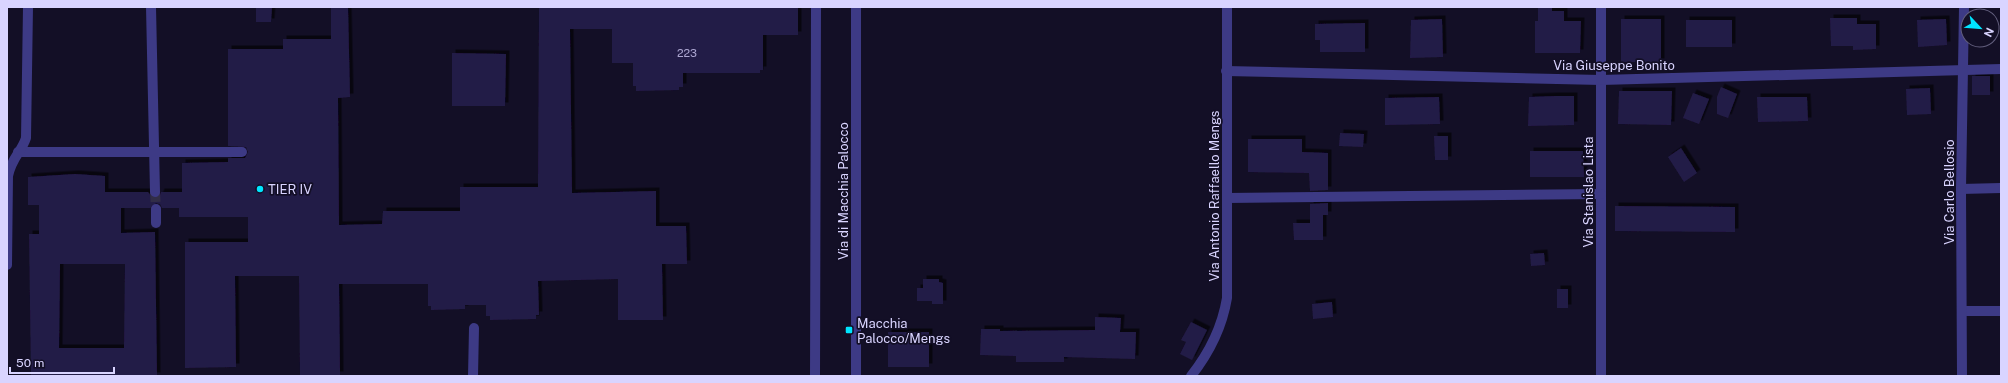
<svg xmlns="http://www.w3.org/2000/svg" width="2008" height="383" viewBox="0 0 2008 383" font-family="'Public Sans',sans-serif">
<style>
.building{fill:#241b47;fill-rule:evenodd;filter:url(#shadow)}
.lines{fill:none;stroke-linecap:round;stroke-linejoin:round}
.minor-tunnel{stroke:#312d47;stroke-width:10;stroke-dasharray:10 5;stroke-linecap:butt}
.minor{stroke:#3d3a85;stroke-width:10}
.poi-dot{fill:#00e5ff;stroke:#130f26;stroke-width:1.5}
.labels{text-anchor:middle;stroke-width:3.5;stroke-linejoin:round;paint-order:stroke}
.number-label{font-size:11px;fill:#aca6d1}
.street-label{font-size:13px;fill:#d9d4ff;stroke:#130f26}
.poi-label{font-size:13px;fill:#d9d4ff;stroke:#130f26;text-anchor:start}
</style>
<defs>
<filter id="shadow"><feDropShadow dx="3.5" dy="-3.5" stdDeviation="0" flood-color="#0009"/></filter>
</defs>
<rect width="100%" height="100%" fill="#130f26"/>
<g class="building">
<path d="M 256,7 L 272,7 L 271,22 L 256,22 Z"/>
<path d="M 331,7 L 348,7 L 350,97 L 338,98 L 339,225 L 382,224 L 383,211 L 460,211 L 460,187 L 538,187 L 539,7 L 798,7 L 798,35 L 763,35 L 763,70 L 760,70 L 760,73 L 683,73 L 683,87 L 679,87 L 679,90 L 636,91 L 636,86 L 633,86 L 633,63 L 612,63 L 612,29 L 570,29 L 572,193 L 656,191 L 656,226 L 686,226 L 687,264 L 662,264 L 663,320 L 618,320 L 618,279 L 538,281 L 539,315 L 536,315 L 536,319 L 490,320 L 490,316 L 486,316 L 486,305 L 465,305 L 465,309 L 431,310 L 431,306 L 428,306 L 428,284 L 339,284 L 340,375 L 300,375 L 299,276 L 235,276 L 236,367 L 185,368 L 185,242 L 248,242 L 248,217 L 179,217 L 179,208 L 162,208 L 160,204 L 156,203 L 150,208 L 121,208 L 121,233 L 155,232 L 157,376 L 31,376 L 29,234 L 39,234 L 39,205 L 28,205 L 28,177 L 75,174 L 105,176 L 105,192 L 148,192 L 152,197 L 156,198 L 160,195 L 161,192 L 182,192 L 182,163 L 228,162 L 228,158 L 245,158 L 248,152 L 246,147 L 228,146 L 228,49 L 283,49 L 283,39 L 331,39 ZM 60,264 L 125,264 L 124,348 L 59,348 Z"/>
<path d="M 1538,7 L 1552,7 L 1552,11 L 1564,11 L 1564,21 L 1581,21 L 1580,53 L 1535,53 L 1535,21 L 1538,21 Z"/>
<path d="M 1830,18 L 1857,18 L 1857,24 L 1876,24 L 1876,49 L 1853,50 L 1853,46 L 1831,46 Z"/>
<path d="M 1442,19 L 1443,57 L 1410,58 L 1411,20 Z"/>
<rect x="1621" y="19" width="40" height="43"/>
<path d="M 1946,19 L 1947,45 L 1918,47 L 1917,20 Z"/>
<rect x="1686" y="20" width="46" height="27"/>
<path d="M 1365,23 L 1365,52 L 1320,52 L 1320,40 L 1315,40 L 1315,24 Z"/>
<path d="M 452,53 L 506,54 L 505,106 L 452,106 Z"/>
<rect x="1972" y="76" width="18" height="19"/>
<path d="M 1721,87 L 1737,94 L 1728,118 L 1717,114 L 1717,97 Z"/>
<path d="M 1930,88 L 1931,114 L 1907,115 L 1906,89 Z"/>
<path d="M 1619,91 L 1672,91 L 1671,125 L 1618,124 Z"/>
<path d="M 1693,93 L 1709,99 L 1699,124 L 1683,118 Z"/>
<path d="M 1556,96 L 1574,96 L 1574,125 L 1528,126 L 1529,97 Z"/>
<path d="M 1439,97 L 1440,124 L 1385,125 L 1385,98 Z"/>
<path d="M 1757,97 L 1807,97 L 1808,121 L 1758,122 Z"/>
<path d="M 1340,133 L 1364,134 L 1363,147 L 1339,146 Z"/>
<path d="M 1434,136 L 1448,136 L 1448,160 L 1435,160 Z"/>
<path d="M 1248,139 L 1302,139 L 1302,152 L 1328,153 L 1328,190 L 1310,191 L 1309,173 L 1248,172 Z"/>
<path d="M 1681,148 L 1697,173 L 1684,182 L 1668,157 Z"/>
<path d="M 1530,151 L 1583,151 L 1584,177 L 1530,177 Z"/>
<path d="M 1328,203 L 1328,215 L 1323,215 L 1323,240 L 1294,240 L 1293,223 L 1310,223 L 1310,204 Z"/>
<path d="M 1615,206 L 1735,207 L 1735,232 L 1615,231 Z"/>
<path d="M 1544,253 L 1545,265 L 1531,266 L 1530,254 Z"/>
<path d="M 923,279 L 939,279 L 939,282 L 943,283 L 943,304 L 932,304 L 932,301 L 917,301 L 917,288 L 923,288 Z"/>
<rect x="1557" y="289" width="11" height="19"/>
<path d="M 1332,302 L 1333,317 L 1313,319 L 1312,304 Z"/>
<path d="M 1095,317 L 1121,318 L 1120,332 L 1136,332 L 1135,359 L 1064,357 L 1064,362 L 1016,362 L 1016,356 L 980,355 L 981,329 L 1000,329 L 1000,331 L 1095,330 Z"/>
<path d="M 1191,322 L 1207,330 L 1192,360 L 1180,354 L 1186,342 L 1181,340 Z"/>
<rect x="888" y="332" width="41" height="35"/>
</g>
<g class="lines">
<path class="minor-tunnel" d="M 155,192 L 156,209"/>
<g class="minor">
<path d="M 151,7 L 155,192"/>
<path d="M 1601,7 L 1601,376"/>
<path d="M 1226,71 L 1601,80 L 2001,69"/>
<path d="M 18,152 L 242,152"/>
<path d="M 1961,189 L 2001,188"/>
<path d="M 1227,198 L 1601,194"/>
<path d="M 156,209 L 156,223"/>
<path d="M 7,265 L 8,176 C 12,157 21,153 26,138 L 28,7"/>
<path d="M 1963,311 L 2001,311"/>
<path d="M 473,376 L 474,328"/>
<path d="M 815,376 L 816,7"/>
<path d="M 856,376 L 856,7"/>
<path d="M 1191,376 C 1210,352 1222,328 1227,298 L 1227,7"/>
<path d="M 1962,376 L 1961,189 L 1964,7"/>
</g>
</g>
<g class="poi-dot">
<circle cx="260" cy="189" r="4"/>
<rect x="845" y="326" width="8" height="8" rx="2"/>
</g>
<g class="labels">
<g class="number-label">
<text x="687" y="57">223</text>
</g>
<g class="street-label">
<text x="1614" y="70">Via Giuseppe Bonito</text>
<text transform="translate(843 191) rotate(-90)" y="5">Via di Macchia Palocco</text>
<text transform="translate(1588 192) rotate(-90)" y="5">Via Stanislao Lista</text>
<text transform="translate(1949 192) rotate(-90)" y="5">Via Carlo Bellosio</text>
<text transform="translate(1214 196) rotate(-90)" y="5">Via Antonio Raffaello Mengs</text>
</g>
<g class="poi-label">
<text x="268" y="194">TIER IV</text>
<text x="857" y="328">Macchia<tspan x="857" dy="15">Palocco/Mengs</tspan></text>
</g>
</g>
<rect width="2008" height="383" fill="none" stroke="#d9d4ff" stroke-width="16"/>
<g transform="translate(1980 28) rotate(116)"><circle r="19" fill="#130f26" stroke="#625e7d"/>
<path d="M0-3L7 15L0 10L-7 15Z" fill="#00e5ff"/>
<text y="-6" font-size="11" font-weight="bold" text-anchor="middle" fill="#d9d4ff">N</text>
</g>
<path d="M10 367v6h104v-6" fill="none" stroke="#d9d4ff" stroke-width="2"/>
<text x="16" y="367" font-size="12" fill="#d9d4ff" stroke="#130f26" stroke-width="3" paint-order="stroke">50 m</text>
</svg>
